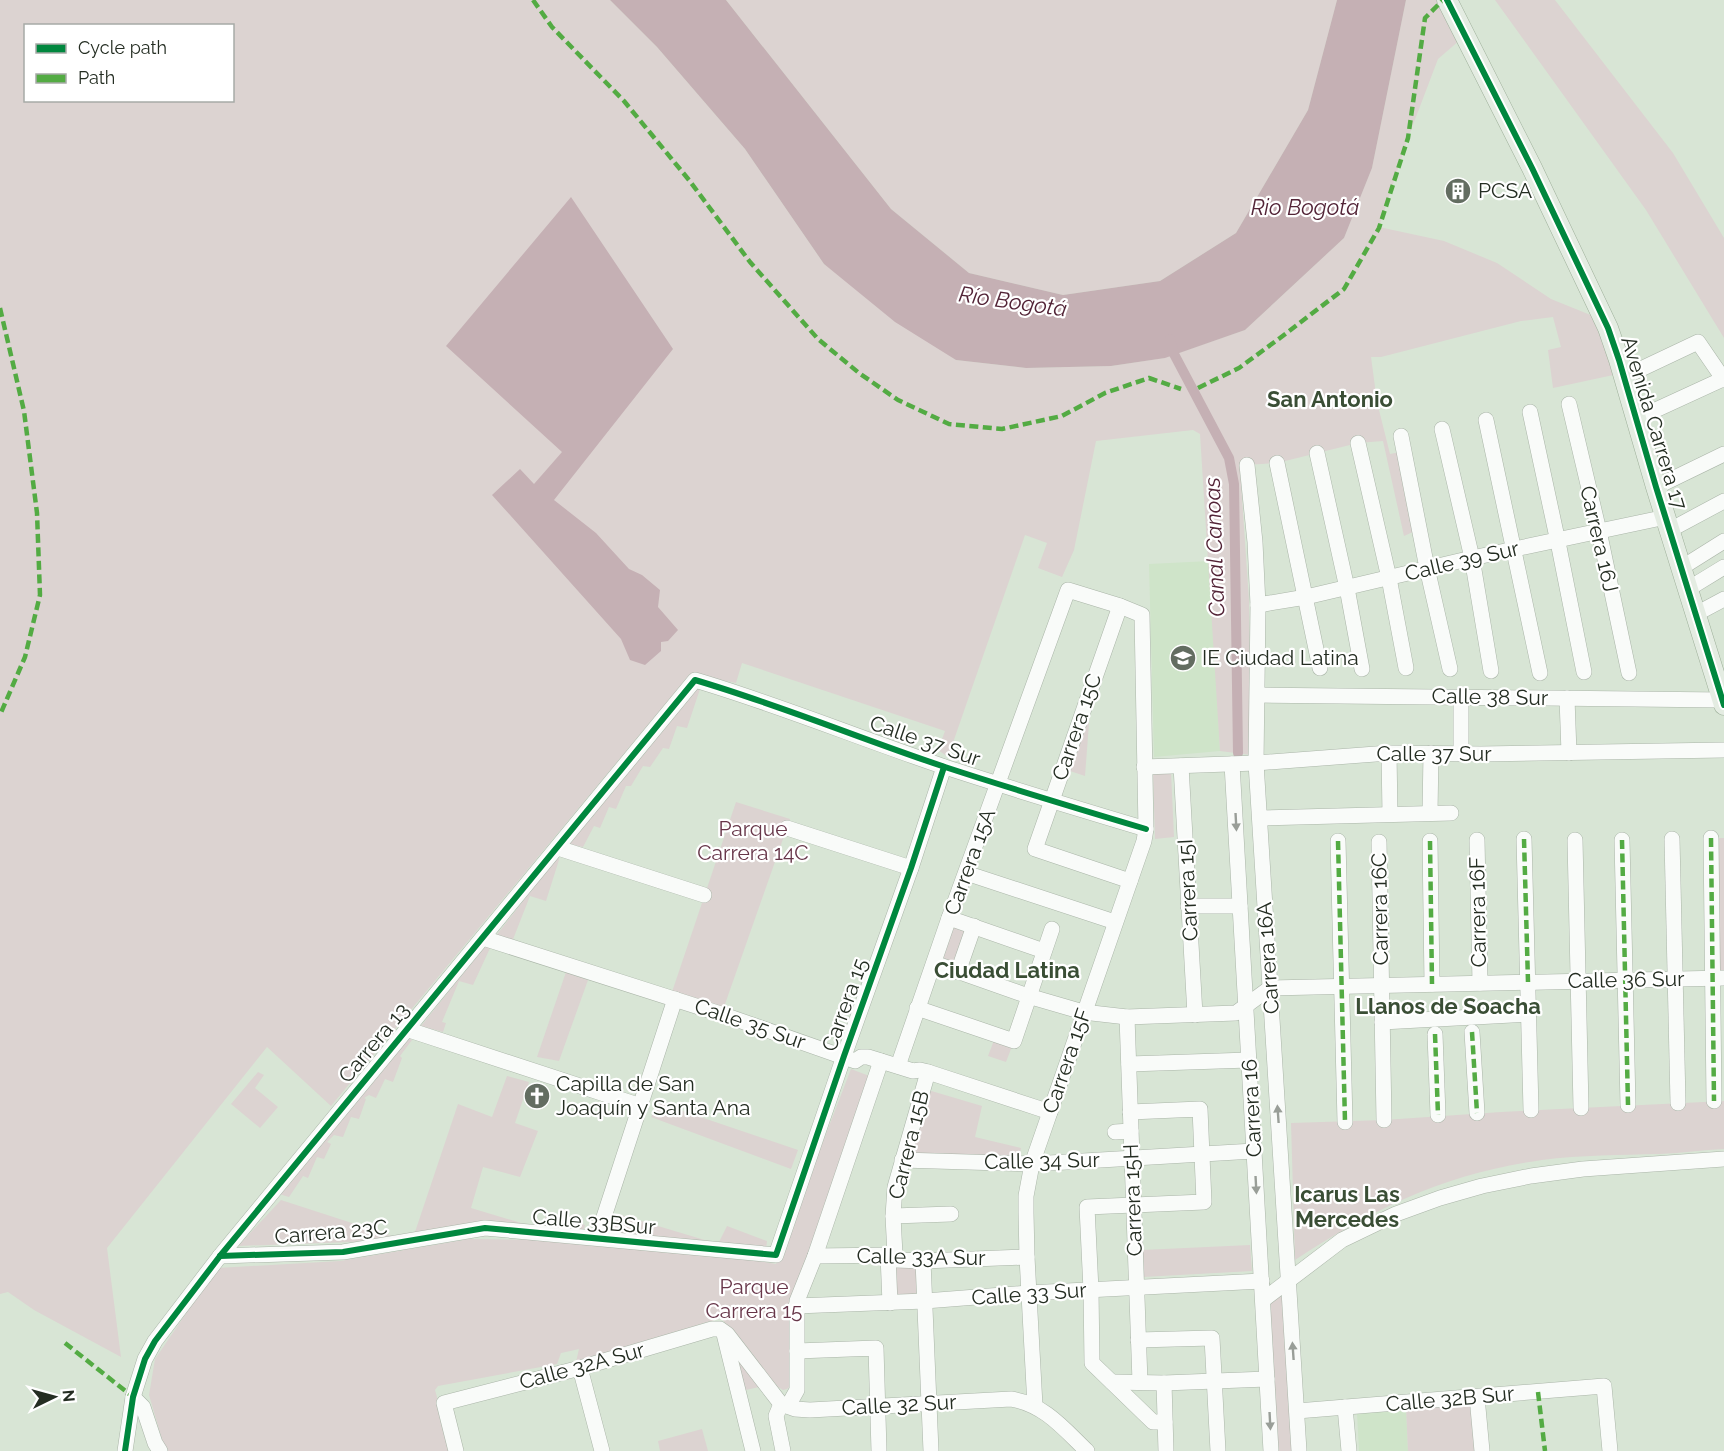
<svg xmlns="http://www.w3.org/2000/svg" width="1724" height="1451" viewBox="0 0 1724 1451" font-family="Raleway,sans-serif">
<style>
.built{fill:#cfe4c9}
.green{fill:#dcd3d1;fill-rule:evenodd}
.water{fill:#c5b0b4}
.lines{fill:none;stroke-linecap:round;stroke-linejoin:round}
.canal{stroke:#c5b0b4;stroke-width:10}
.minor-casing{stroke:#aab5a8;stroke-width:16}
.major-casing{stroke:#9eb09a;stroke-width:21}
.minor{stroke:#f9fbf9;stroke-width:15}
.major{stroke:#e4ece2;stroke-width:20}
.quiet{stroke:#53ab43;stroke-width:4.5;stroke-dasharray:9 4.5;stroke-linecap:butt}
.cycleway-casing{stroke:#fff;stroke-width:10}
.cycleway{stroke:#00873e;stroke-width:6}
.oneway{fill:#999e98}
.labels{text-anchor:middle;stroke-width:4.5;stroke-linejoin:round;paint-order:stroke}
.poi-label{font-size:21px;fill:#242d22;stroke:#fff;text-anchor:start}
.street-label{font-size:21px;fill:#242d22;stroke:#fff}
.park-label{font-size:21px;fill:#673649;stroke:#fff}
.water-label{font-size:22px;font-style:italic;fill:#522336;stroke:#fff}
.neighbourhood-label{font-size:22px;font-weight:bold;fill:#3a4e35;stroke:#fff}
</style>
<rect width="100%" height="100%" fill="#d8e5d5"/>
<g class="built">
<path d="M 1210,561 L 1220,751 L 1154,757 L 1149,564 Z"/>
<path d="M 1406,1407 L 1408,1451 L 1359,1451 L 1357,1413 Z"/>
</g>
<g class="green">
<path d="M 0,0 L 610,0 L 657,47 L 745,149 L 824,264 L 956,360 L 1026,368 L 1111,366 L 1164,358 L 1245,330 L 1344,238 L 1372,168 L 1406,0 L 1439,0 L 1460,40 L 1438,59 L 1408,138 L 1379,227 L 1444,241 L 1497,263 L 1551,299 L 1598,318 L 1618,374 L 1553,388 L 1548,350 L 1561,347 L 1553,317 L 1521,321 L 1381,357 L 1371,357 L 1377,402 L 1390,454 L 1400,452 L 1415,531 L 1404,536 L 1383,441 L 1358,443 L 1277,463 L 1247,465 L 1240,468 L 1249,601 L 1251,755 L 1220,751 L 1200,434 L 1193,430 L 1096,441 L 1074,550 L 1062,577 L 1038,568 L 1047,543 L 1025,535 L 948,757 L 938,750 L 945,731 L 742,663 L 736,683 L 690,674 L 331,1106 L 267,1047 L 107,1248 L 121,1357 L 34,1310 L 8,1292 L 0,1294 ZM 26,26 L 232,26 L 232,100 L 26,100 Z"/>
<path d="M 726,0 L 1337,0 L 1308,110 L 1236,233 L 1160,281 L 1063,295 L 969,273 L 891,209 Z"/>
<path d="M 1495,0 L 1555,0 L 1673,153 L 1724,238 L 1724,338 L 1646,210 Z"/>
<path d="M 698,689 L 700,689 L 687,728 L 677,726 L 669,749 L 663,748 L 650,767 L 643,766 L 631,786 L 626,786 L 616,809 L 609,807 L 600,828 L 594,826 L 583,847 L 568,844 L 689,695 Z"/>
<path d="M 1090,710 L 1085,776 L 1067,770 Z"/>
<path d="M 1153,772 L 1171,772 L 1174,837 L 1155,839 Z"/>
<path d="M 736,802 L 790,819 L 724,1007 L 672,992 Z"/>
<path d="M 1715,838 L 1724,838 L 1724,971 L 1719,971 Z"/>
<path d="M 558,856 L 559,860 L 546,901 L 530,896 L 510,947 L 492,941 Z"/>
<path d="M 951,925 L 968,931 L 957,965 L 938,959 Z"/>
<path d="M 487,944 L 491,946 L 473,985 L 459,981 L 442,1022 L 446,1023 L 443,1032 L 421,1026 Z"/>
<path d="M 566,972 L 588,980 L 559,1061 L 537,1057 Z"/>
<path d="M 996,1035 L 1014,1041 L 1006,1062 L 988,1056 Z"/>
<path d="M 409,1038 L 412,1040 L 400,1056 L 402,1058 L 393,1082 L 385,1079 L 376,1098 L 369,1095 L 364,1098 L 366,1099 L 359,1119 L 351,1117 L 343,1137 L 334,1135 L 327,1142 L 331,1144 L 324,1159 L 317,1157 L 308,1178 L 303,1176 L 289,1197 L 279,1194 Z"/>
<path d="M 851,1069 L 872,1077 L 789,1307 L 790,1386 L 787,1389 L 783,1390 L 778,1387 L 721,1318 L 576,1362 L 579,1349 L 561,1353 L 557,1364 L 438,1386 L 435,1390 L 452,1451 L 167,1451 L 163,1443 L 149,1395 L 155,1359 L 217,1268 L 340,1261 L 469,1239 L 557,1240 L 703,1251 L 776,1264 Z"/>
<path d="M 258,1072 L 264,1075 L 255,1088 L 278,1107 L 260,1128 L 231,1104 Z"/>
<path d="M 507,1076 L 529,1082 L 515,1123 L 538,1131 L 520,1177 L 483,1167 L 471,1208 L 541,1229 L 547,1213 L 585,1225 L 582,1235 L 414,1235 L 458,1104 L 492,1117 Z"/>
<path d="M 928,1090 L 982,1106 L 975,1137 L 1021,1148 L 1018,1161 L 906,1156 Z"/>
<path d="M 1724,1101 L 1724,1149 C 1703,1150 1682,1153 1660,1154 C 1621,1155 1581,1155 1542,1160 C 1445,1174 1376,1207 1295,1260 L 1291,1123 L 1384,1120 L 1501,1112 Z"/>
<path d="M 659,1103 L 798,1150 L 791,1169 L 651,1117 Z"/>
<path d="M 281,1200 L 392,1236 L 353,1242 L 238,1246 Z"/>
<path d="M 618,1214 L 718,1244 L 727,1226 L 767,1241 L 766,1250 L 612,1233 Z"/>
<path d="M 1250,1245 L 1252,1271 L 1143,1277 L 1142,1250 Z"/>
<path d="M 917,1261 L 918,1299 L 896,1300 L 896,1262 Z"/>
<path d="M 1287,1290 L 1297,1451 L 1271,1451 L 1263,1300 Z"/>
<path d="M 728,1345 L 759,1387 L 737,1392 Z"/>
<path d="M 1472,1404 L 1476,1451 L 1408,1451 L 1406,1407 Z"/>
<path d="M 702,1429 L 708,1451 L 660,1451 L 658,1441 Z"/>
</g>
<g class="water">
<path d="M 610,0 L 726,0 L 891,209 L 969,273 L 1063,295 L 1160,281 L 1236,233 L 1308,110 L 1337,0 L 1406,0 L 1372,168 L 1344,238 L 1245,330 L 1165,358 L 1111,366 L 1026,368 L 956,360 L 895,322 L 824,264 L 745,149 L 657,47 Z"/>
<path d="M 571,197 L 673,349 L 554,500 L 596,533 L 629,569 L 642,575 L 660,590 L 658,607 L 678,630 L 668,641 L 661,642 L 661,651 L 645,665 L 630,660 L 621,639 L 492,495 L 520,469 L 534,484 L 562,452 L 446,346 Z"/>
</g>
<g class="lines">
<path class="canal" d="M 1170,339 L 1174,354 L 1229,458 L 1234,484 L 1238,753"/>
<defs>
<g id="minor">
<path d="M 1624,377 L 1698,342 L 1724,380"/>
<path d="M 1569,404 L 1599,531 L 1629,673"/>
<path d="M 1530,412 L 1558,542 L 1584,672"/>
<path d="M 1636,419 L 1723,379"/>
<path d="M 1486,420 L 1540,673"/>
<path d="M 1442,429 L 1472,558 L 1491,671"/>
<path d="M 1401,436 L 1427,568 L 1450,669"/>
<path d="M 1358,443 L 1389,578 L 1406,668"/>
<path d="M 1317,453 L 1347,588 L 1362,669"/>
<path d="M 1277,463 L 1320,668"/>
<path d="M 1247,465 L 1255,542 L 1258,605 L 1256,763 L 1299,1451"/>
<path d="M 1656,487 L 1724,454"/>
<path d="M 1670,530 L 1724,501"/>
<path d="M 1681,568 L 1724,541"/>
<path d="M 1688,589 L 1724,567"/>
<path d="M 1258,605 L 1306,597 L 1472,558 L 1666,517"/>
<path d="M 1120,606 L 1035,849 L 1130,881"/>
<path d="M 1696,614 L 1724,599"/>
<path d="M 1258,695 L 1722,700"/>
<path d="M 1461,697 L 1461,754"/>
<path d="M 1567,698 L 1569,753"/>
<path d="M 1389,753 L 1390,814"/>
<path d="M 1232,764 L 1271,1451"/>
<path d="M 1181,766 L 1195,1015"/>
<path d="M 1144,767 L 1256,763 L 1389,753 L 1481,754 L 1724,750"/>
<path d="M 1430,813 L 1431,753"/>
<path d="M 1260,818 L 1451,813"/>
<path d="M 787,828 L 911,868"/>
<path d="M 1711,838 L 1714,1101"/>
<path d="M 1524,839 L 1531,1110"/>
<path d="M 1672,839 L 1678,1103"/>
<path d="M 1477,840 L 1480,983"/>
<path d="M 1575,840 L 1581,1108"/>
<path d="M 1622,840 L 1628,1105"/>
<path d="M 1338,841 L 1345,1122"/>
<path d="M 1430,841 L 1432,984"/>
<path d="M 1379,842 L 1384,1120"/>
<path d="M 558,848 L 704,895"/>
<path d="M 966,873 L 1115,922"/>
<path d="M 1188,906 L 1240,906"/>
<path d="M 949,918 L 1044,951"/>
<path d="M 483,938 L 724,1015 L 855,1061 L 861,1057 L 868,1057 L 913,1071 L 920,1070 L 928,1072 L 1050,1112"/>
<path d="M 934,963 L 1028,996 L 1083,1012 L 1127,1017 L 1236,1013 L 1270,988 L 1724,978"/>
<path d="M 958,972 L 974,926"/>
<path d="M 917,1008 L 1014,1041 L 1052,929"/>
<path d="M 1127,1017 L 1140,1382"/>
<path d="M 1382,1022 L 1529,1014"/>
<path d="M 406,1029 L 641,1106"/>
<path d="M 1472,1032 L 1477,1113"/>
<path d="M 1435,1034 L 1438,1115"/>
<path d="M 1129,1064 L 1249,1060"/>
<path d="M 898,1066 L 949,918 L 1068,590 L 1120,606 L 1142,615 L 1146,829 L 1144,841 L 1032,1164 L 1026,1196 L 1026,1213 L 1027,1257 L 1035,1406"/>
<path d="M 1130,1112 L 1200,1109 L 1204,1202 L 1087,1207 L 1091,1290 L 1092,1363 L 1153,1422 L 1165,1422"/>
<path d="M 1115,1132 L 1131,1131"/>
<path d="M 902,1160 L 1032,1164 L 1254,1151"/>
<path d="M 893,1216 L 951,1214"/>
<path d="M 601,1226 L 675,999"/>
<path d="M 888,1255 L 890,1303"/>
<path d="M 895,1255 L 893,1216 L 895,1187 L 928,1072"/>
<path d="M 220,1256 L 343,1252 L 485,1228 L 776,1255 L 844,1056 L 911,868 L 944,767"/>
<path d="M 815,1256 L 895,1255 L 896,1260 L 923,1261 L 1027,1257"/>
<path d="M 923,1261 L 931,1451"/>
<path d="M 1263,1300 L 1342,1240 L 1396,1214 L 1440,1198 L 1482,1186 L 1531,1176 L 1583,1169 L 1724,1159"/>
<path d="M 796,1306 L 925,1301 L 1028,1293 L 1262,1281"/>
<path d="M 724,1334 L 753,1451"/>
<path d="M 1138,1340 L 1212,1338 L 1218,1451"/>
<path d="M 797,1351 L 876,1348 L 879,1451"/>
<path d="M 580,1368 L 602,1451"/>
<path d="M 1112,1382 L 1164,1383 L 1267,1379"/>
<path d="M 1164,1383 L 1166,1451"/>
<path d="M 133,1397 L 143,1407 L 155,1443 L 160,1451"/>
<path d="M 1477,1397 L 1482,1451"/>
<path d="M 781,1404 L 776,1416 L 783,1451"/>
<path d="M 788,1406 L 797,1390 L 797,1301 L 815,1256 L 881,1061"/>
<path d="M 1345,1407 L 1349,1451"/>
<path d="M 1297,1411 L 1604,1386 L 1610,1451"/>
<path d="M 125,1451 L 133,1397 L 145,1359 L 155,1341 L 220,1256 L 695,680 C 780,705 861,739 945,767 C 1012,789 1079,809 1146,829"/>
<path d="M 456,1451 L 444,1403 L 580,1368 L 712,1329 L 720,1329 L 727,1334 L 781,1404 L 795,1409 L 810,1410 L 1011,1399 C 1044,1404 1064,1429 1087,1451"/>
</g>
<path id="major" d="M 1447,0 L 1532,168 L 1608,328 L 1619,360 L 1656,487 L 1724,705"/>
</defs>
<use href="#minor" class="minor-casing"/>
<use href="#major" class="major-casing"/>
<use href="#minor" class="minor"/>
<use href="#major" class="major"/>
<g class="quiet">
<path d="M 533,0 L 552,27 L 624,101 L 689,180 L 750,262 L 818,339 L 859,373 L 898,400 L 949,424 L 1002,429 L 1062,416 L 1105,393 L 1149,378 L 1181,389"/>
<path d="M 0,308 L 24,411 L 37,513 L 40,595 L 25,657 L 0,715"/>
<path d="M 1198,388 L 1239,368 L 1280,338 L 1344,289 L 1379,228 L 1408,138 L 1425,18 L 1443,0"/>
<path d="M 1711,838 L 1714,1101"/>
<path d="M 1524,839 L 1528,982"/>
<path d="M 1622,840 L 1628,1105"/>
<path d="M 1338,841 L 1345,1122"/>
<path d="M 1430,841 L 1432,984"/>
<path d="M 1472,1032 L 1477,1113"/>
<path d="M 1435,1034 L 1438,1115"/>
<path d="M 65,1343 L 133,1397"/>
<path d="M 1538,1392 L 1545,1451"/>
</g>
<defs>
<g id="cycleway">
<path d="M 1447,0 L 1532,168 L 1608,328 L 1619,360 L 1656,487 L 1724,705"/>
<path d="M 220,1256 L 343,1252 L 485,1228 L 776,1255 L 844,1056 L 911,868 L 944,767"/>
<path d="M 125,1451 L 133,1397 L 145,1359 L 155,1341 L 220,1256 L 695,680 C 780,705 861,739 945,767 C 1012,789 1079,809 1146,829"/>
</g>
</defs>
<use href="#cycleway" class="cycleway-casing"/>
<use href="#cycleway" class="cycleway"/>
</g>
<defs><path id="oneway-solid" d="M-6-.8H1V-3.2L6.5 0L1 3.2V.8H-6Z" transform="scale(1.5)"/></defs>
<g class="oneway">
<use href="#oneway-solid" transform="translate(1236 822) rotate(87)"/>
<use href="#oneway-solid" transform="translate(1278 1114) rotate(-94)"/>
<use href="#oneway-solid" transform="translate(1256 1185) rotate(87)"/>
<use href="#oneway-solid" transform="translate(1293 1351) rotate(-94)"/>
<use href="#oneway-solid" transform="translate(1270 1421) rotate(87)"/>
</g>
<defs>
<symbol id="building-disc" viewBox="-11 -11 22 22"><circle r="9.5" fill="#636d61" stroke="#fff"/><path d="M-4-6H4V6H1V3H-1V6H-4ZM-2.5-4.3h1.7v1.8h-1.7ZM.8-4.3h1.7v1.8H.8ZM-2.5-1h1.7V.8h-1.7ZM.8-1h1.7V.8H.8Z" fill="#fff"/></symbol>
<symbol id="school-disc" viewBox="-11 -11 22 22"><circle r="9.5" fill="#636d61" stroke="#fff"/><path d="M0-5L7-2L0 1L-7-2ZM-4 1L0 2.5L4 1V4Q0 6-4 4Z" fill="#fff"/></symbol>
<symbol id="church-disc" viewBox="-11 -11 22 22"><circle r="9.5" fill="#636d61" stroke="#fff"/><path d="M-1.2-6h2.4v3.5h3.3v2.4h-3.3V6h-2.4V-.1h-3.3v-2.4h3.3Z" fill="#fff"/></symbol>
</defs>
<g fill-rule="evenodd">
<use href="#building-disc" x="1443" y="176" width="30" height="30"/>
<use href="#school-disc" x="1168" y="643" width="30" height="30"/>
<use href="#church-disc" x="522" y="1081" width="30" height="30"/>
</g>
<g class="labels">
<g class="poi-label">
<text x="1478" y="198">PCSA</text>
<text x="1202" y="665">IE Ciudad Latina</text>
<text x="556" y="1091">Capilla de San<tspan x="556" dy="24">Joaquín y Santa Ana</tspan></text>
</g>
<g class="street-label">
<text transform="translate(1654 423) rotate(73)" y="7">Avenida Carrera 17</text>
<text transform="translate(1599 539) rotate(77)" y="7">Carrera 16J</text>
<text transform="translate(1462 561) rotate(-13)" y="7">Calle 39 Sur</text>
<text transform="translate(1490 697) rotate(1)" y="7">Calle 38 Sur</text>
<text transform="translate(1077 727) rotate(-71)" y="7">Carrera 15C</text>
<text transform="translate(925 741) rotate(19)" y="7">Calle 37 Sur</text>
<text x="1434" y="761">Calle 37 Sur</text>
<text transform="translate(970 862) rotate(-70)" y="7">Carrera 15A</text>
<text transform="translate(1188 890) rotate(-93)" y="7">Carrera 15I</text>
<text transform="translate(1380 909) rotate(-91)" y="7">Carrera 16C</text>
<text transform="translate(1478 912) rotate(-91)" y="7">Carrera 16F</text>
<text transform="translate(1268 958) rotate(-94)" y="7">Carrera 16A</text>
<text transform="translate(1626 980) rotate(-1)" y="7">Calle 36 Sur</text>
<text transform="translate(845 1005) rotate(-70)" y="7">Carrera 15</text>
<text transform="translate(750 1024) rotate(19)" y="7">Calle 35 Sur</text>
<text transform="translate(374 1043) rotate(-50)" y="7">Carrera 13</text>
<text transform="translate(1067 1061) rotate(-71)" y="7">Carrera 15F</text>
<text transform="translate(1252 1108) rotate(-93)" y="7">Carrera 16</text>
<text transform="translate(909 1145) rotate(-76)" y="7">Carrera 15B</text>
<text transform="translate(1042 1161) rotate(-1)" y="7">Calle 34 Sur</text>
<text transform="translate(1133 1200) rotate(-92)" y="7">Carrera 15H</text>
<text transform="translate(594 1222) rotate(5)" y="7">Calle 33BSur</text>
<text transform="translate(331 1232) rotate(-5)" y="7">Carrera 23C</text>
<text transform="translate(921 1257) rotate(1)" y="7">Calle 33A Sur</text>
<text transform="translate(1029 1294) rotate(-4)" y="7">Calle 33 Sur</text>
<text transform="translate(582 1366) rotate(-15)" y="7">Calle 32A Sur</text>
<text transform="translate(1450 1399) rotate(-5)" y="7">Calle 32B Sur</text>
<text transform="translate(899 1405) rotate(-3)" y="7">Calle 32 Sur</text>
</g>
<g class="park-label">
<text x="753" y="836">Parque<tspan x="753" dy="24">Carrera 14C</tspan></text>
<text x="754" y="1294">Parque<tspan x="754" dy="24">Carrera 15</tspan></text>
</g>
<g class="water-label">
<text x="1305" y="215">Rio Bogotá</text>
<text transform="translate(1013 301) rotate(8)" y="8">Río Bogotá</text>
<text transform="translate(1214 547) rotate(-92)" y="8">Canal Canoas</text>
</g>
<g class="neighbourhood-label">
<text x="1330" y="407">San Antonio</text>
<text x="1007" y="978">Ciudad Latina</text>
<text x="1448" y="1014">Llanos de Soacha</text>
<text x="1347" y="1202">Icarus Las<tspan x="1347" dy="25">Mercedes</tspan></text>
</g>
</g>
<rect x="24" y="24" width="210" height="78" fill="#ffffff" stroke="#a7aba7" stroke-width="1.5"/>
<rect x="36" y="44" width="30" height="9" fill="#00873e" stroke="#a7aba7" stroke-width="1.5"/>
<text x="78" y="54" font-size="18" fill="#242d22">Cycle path</text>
<rect x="36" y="74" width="30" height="9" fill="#53ab43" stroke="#a7aba7" stroke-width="1.5"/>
<text x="78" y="84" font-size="18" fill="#242d22">Path</text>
<g transform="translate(54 1397) rotate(85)" stroke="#ffffff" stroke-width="4.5" paint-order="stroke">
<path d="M0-4.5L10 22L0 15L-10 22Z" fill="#242d22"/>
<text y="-9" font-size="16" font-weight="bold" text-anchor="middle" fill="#242d22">N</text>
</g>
</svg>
